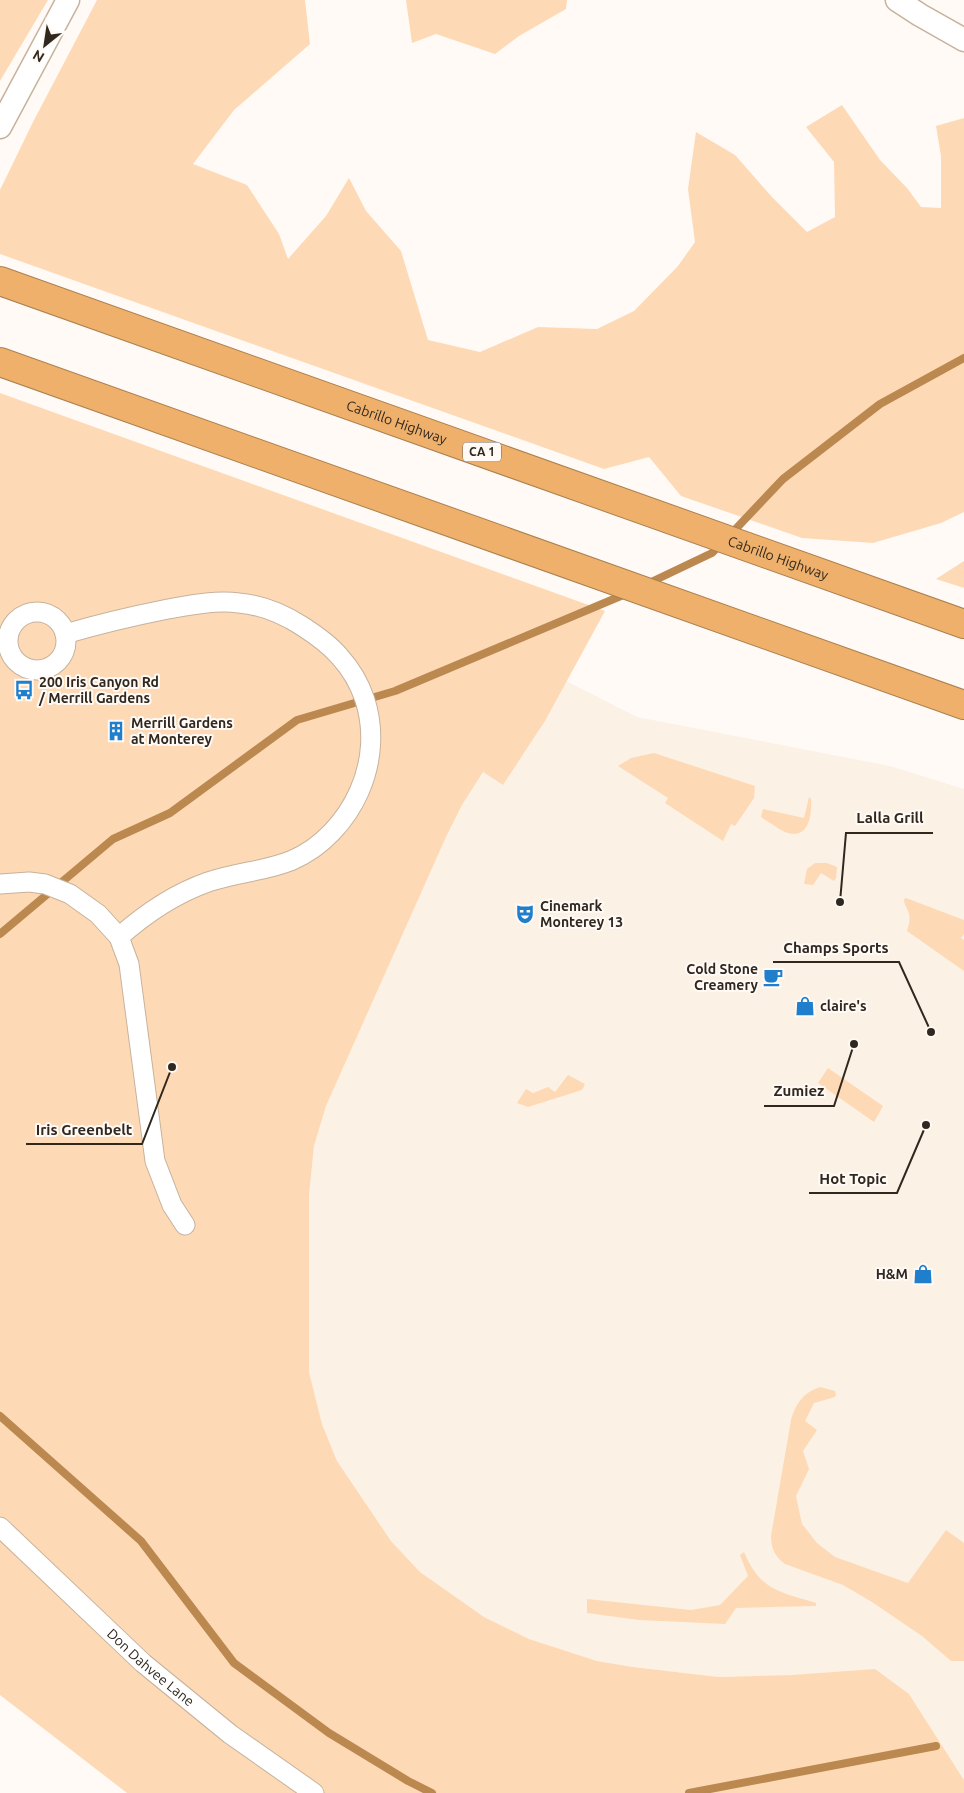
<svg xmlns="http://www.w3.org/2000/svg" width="964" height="1793" viewBox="0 0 964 1793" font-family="Ubuntu,sans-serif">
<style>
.built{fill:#fcf1e5}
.green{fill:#fddab5}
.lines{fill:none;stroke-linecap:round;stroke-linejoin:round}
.stream{stroke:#bb8950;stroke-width:8}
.minor-casing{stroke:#c7b29c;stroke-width:21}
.tertiary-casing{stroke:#c7b29c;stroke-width:25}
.motorway-casing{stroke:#ac8050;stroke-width:30}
.minor{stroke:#fff;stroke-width:19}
.tertiary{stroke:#fff;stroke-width:22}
.motorway{stroke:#eeb06b;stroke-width:28}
.labels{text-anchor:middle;stroke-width:4;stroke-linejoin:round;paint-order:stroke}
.shield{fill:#fffaf6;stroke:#6e6760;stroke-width:1}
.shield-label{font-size:12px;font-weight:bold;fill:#30281f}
.street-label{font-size:14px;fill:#30281f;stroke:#fffaf6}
.poi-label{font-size:14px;font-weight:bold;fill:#30281f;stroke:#fffaf6;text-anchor:start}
.leader{fill:none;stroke:#30281f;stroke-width:2}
.callout-dot{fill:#30281f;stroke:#fffaf6;stroke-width:2}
.callout-label{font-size:15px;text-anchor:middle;font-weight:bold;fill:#30281f;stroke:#fffaf6;stroke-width:4;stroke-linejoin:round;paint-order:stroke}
</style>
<rect width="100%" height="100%" fill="#fffaf6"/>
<path class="built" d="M 566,681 L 637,717 L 890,766 L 964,789 L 964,1780 L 909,1694 L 792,1675 L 719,1677 L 633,1667 L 597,1661 L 529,1639 L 484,1617 L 420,1572 L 391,1541 L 337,1461 L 322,1424 L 309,1372 L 309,1196 L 314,1146 L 326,1106 L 446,837 L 462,805 L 483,772 L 503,785 L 545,721 Z"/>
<g class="green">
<path d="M 0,0 L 48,0 L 0,81 Z"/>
<path d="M 97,0 L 305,0 L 310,44 L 234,110 L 193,164 L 247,185 L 279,234 L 288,259 L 326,216 L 349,178 L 366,211 L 401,251 L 428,340 L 480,352 L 538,327 L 597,329 L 634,311 L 678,266 L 695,242 L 688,189 L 696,132 L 735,155 L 772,197 L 807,232 L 835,217 L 834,162 L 806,127 L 842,105 L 880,160 L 907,188 L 921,207 L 941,208 L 941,156 L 936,126 L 964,118 L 964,512 L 941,523 L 873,543 L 802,538 L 681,496 L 649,457 L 604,469 L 0,254 L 0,190 L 33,122 Z"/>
<path d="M 406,0 L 567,0 L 566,9 L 519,36 L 495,54 L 436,34 L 412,43 Z"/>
<path d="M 0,393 L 605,611 L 545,721 L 503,785 L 483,772 L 462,805 L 446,837 L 326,1106 L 314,1146 L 309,1196 L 309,1372 L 322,1424 L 337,1461 L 391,1541 L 420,1572 L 484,1617 L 529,1639 L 597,1661 L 633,1667 L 719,1677 L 792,1675 L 875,1669 L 909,1694 L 964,1780 L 964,1793 L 127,1793 L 0,1695 Z"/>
<path d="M 964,561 L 964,588 L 936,579 Z"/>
<path d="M 654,753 L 755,786 L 754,798 L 735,826 L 731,824 L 723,841 L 665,803 L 668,798 L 618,766 L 631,758 Z"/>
<path d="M 809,797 L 811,799 C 812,815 809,841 785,832 C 777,828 769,822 761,817 L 763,809 L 804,818 Z"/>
<path d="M 815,863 L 827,863 L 837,867 L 836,878 L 834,881 L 821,873 L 813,885 L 804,884 L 807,869 Z"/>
<path d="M 906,898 L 964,920 L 964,934 L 961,938 L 964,940 L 964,971 L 907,931 C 909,924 911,918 908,911 C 906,906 904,904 904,899 Z"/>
<path d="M 828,1068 L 883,1106 L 874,1122 L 818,1083 Z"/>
<path d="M 568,1075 L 585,1084 L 582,1090 L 528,1107 L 517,1103 L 526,1089 L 533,1093 L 548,1087 L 555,1092 Z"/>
<path d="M 820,1387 L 835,1391 L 836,1395 L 835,1397 L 814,1403 L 805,1421 L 817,1430 L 803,1451 L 809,1469 L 796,1496 L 802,1524 L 817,1543 L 835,1557 L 908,1583 L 946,1530 L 964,1543 L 964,1661 L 951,1661 L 922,1636 L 872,1602 L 843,1585 L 785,1564 C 775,1557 771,1548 771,1536 L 791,1420 C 796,1403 803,1393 820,1387 Z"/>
<path d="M 744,1552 C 760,1590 779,1592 816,1603 L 816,1606 L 736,1608 L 725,1624 L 639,1620 L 587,1613 L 587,1599 L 691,1610 L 720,1605 L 748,1576 L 740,1555 Z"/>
</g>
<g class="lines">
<g class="stream">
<path d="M 730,535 L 783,479 L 880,404 L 964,358"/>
<path d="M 647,584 L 712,553 L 722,543"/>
<path d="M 0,934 L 113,839 L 170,813 L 297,720 L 395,691 L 628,593"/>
<path d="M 0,1416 L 141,1541 L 234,1663 L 329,1733 L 408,1781 L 432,1793"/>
<path d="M 689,1793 L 936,1746"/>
</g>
<defs>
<g id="minor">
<circle cx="37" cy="641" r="29"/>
<path d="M 65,634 C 99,624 133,616 168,609 C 191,605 215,600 239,603 C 262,605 283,614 302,626 C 316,635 330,645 340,657 C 386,708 378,784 332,832 C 293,873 257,866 208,882 C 174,894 146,913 119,937"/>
<path d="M 0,884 L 29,882 L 45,884 L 70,894 L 98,914 L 119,937 L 129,964 L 155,1161 L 172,1205 L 185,1225"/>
<path id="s1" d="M 0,1527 L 143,1663 L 230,1734 L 314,1793"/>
</g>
<g id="tertiary">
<path d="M 897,0 L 920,15 L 964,40"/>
<path d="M 0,127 L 68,0"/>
</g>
<g id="motorway">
<path id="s2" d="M 0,281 L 964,624"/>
<path d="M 0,362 L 964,705"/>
</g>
</defs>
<use href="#minor" class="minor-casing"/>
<use href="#tertiary" class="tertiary-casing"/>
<use href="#motorway" class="motorway-casing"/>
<use href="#minor" class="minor"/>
<use href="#tertiary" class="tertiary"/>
<use href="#motorway" class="motorway"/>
</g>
<defs>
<symbol id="bus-bare" viewBox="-9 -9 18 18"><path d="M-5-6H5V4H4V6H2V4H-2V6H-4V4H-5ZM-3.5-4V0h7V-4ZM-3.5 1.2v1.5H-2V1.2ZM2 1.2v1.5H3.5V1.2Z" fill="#207fcc" stroke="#fffaf6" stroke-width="2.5" paint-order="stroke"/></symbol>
<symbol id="building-bare" viewBox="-9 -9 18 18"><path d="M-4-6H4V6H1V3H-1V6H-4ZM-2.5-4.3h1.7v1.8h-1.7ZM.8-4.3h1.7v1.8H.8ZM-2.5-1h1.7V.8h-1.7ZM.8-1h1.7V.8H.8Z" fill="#207fcc" stroke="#fffaf6" stroke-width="2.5" paint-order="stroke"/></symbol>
<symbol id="theatre-bare" viewBox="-9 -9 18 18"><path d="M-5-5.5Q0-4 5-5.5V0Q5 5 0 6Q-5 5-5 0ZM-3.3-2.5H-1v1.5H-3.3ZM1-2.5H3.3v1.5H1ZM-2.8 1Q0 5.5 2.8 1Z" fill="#207fcc" stroke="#fffaf6" stroke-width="2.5" paint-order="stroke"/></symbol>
<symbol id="cafe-bare" viewBox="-9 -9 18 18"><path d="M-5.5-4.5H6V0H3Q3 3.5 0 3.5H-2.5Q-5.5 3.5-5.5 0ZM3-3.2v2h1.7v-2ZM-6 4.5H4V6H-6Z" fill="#207fcc" stroke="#fffaf6" stroke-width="2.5" paint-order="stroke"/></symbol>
<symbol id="shop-bare" viewBox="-9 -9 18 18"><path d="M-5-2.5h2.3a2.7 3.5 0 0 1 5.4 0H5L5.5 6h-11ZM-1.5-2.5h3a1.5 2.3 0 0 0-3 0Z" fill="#207fcc" stroke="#fffaf6" stroke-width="2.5" paint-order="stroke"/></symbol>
</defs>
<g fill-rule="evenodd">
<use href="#bus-bare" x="10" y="676" width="28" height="28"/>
<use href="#building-bare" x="102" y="717" width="28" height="28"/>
<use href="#theatre-bare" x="511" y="900" width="28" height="28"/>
<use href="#cafe-bare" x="759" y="963" width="28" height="28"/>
<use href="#shop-bare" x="791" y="992" width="28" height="28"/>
<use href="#shop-bare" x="909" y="1260" width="28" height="28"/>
</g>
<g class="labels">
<rect class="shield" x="463" y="442.5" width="38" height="19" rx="4"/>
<g class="shield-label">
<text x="482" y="456">CA 1</text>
</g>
<g class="street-label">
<text dy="5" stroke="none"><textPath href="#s2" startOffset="421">Cabrillo Highway</textPath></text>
<text dy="5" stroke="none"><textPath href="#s2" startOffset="826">Cabrillo Highway</textPath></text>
<text dy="5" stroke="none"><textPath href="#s1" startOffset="206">Don Dahvee Lane</textPath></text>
</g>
<g class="poi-label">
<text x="39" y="687">200 Iris Canyon Rd<tspan x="39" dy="16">/ Merrill Gardens</tspan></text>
<text x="131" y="728">Merrill Gardens<tspan x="131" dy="16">at Monterey</tspan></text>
<text x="540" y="911">Cinemark<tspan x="540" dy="16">Monterey 13</tspan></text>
<text x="758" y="974" text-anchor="end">Cold Stone<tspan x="758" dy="16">Creamery</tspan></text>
<text x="820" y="1011">claire's</text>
<text x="908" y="1279" text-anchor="end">H&amp;M</text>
</g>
</g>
<path class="leader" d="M840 902L846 833H933M931 1032L899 962H773M854 1044L834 1106H764M172 1067L142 1144H26M926 1125L897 1193H809"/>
<g class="callout-dot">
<circle cx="840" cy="902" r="5"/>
<circle cx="931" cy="1032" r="5"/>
<circle cx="854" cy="1044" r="5"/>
<circle cx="172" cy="1067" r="5"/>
<circle cx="926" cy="1125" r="5"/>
</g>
<g class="callout-label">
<text x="890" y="823">Lalla Grill</text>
<text x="836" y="953">Champs Sports</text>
<text x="799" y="1096">Zumiez</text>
<text x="84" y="1135">Iris Greenbelt</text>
<text x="853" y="1184">Hot Topic</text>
</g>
<g transform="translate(45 45) rotate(210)" stroke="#fffaf6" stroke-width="4" paint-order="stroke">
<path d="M0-4L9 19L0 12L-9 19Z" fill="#30281f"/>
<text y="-8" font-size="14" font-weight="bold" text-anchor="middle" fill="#30281f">N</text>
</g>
</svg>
